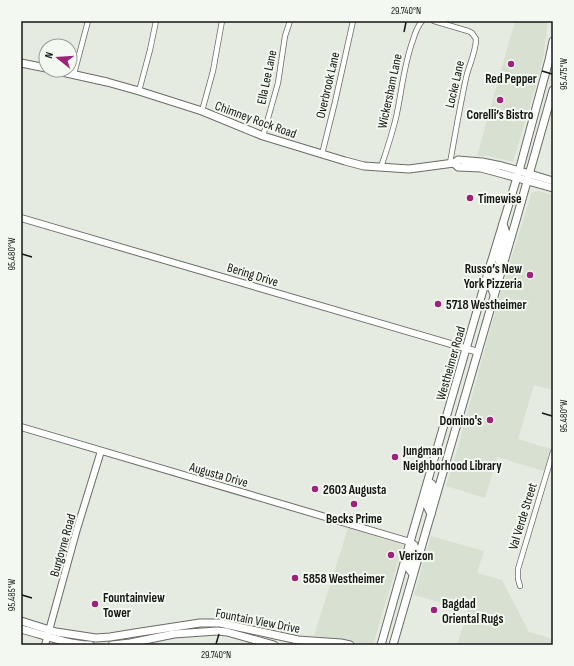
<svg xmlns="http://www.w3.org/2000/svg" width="574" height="666" viewBox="0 0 574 666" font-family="'Sofia Sans Condensed',sans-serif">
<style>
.built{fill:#d7e0d1}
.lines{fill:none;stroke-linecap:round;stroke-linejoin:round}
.minor-casing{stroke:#676c64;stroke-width:6}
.tertiary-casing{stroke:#676c64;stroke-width:8}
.secondary-casing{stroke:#676c64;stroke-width:9}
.primary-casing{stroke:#676c64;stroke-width:9}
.minor{stroke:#fff;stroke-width:4.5}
.tertiary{stroke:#fff;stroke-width:6}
.secondary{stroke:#fff;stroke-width:7}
.primary{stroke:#fff;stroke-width:7}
.ticks{fill:none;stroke:#141613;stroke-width:1.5}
.poi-dot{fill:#9e2279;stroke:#f3f8f0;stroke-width:1.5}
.labels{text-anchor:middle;stroke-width:4;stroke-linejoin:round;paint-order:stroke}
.street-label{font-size:13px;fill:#141613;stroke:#f3f8f0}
.poi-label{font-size:13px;font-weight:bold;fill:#141613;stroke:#f3f8f0;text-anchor:start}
.neatline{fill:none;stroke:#141613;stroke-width:1.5}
.ticks-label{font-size:10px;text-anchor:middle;fill:#141613}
</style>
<rect width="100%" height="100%" fill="#e6ebe2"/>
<g class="built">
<path d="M 515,21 L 548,21 L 544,53 L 538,79 L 513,162 L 489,156 L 477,156 Z"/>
<path d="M 538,191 L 553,195 L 553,368 L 551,374 L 553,375 L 553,390 L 534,385 L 518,439 L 551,449 L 544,471 L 497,457 L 485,498 L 446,486 L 457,450 L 499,298 L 532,192 Z"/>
<path d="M 348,528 L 403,545 L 373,645 L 368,645 L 338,639 L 314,636 Z"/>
<path d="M 431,536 L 484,551 L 477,573 L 502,580 L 529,632 L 553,639 L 553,645 L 512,644 L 457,645 L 468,610 L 414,595 Z"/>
</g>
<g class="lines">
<defs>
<g id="minor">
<path d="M 434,21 L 468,31 L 472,33 L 476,39 C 476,52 469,65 466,78 C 460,106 455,135 450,163"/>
<path d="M 74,74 L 88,21"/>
<path d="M 139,91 L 150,50 L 156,21"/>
<path d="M 202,111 L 213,71 L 222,21"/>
<path d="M 263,136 L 278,83 L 285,36 L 290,21"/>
<path d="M 322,154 L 335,102 L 353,21"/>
<path d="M 381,167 C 387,149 393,132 397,113 C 402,89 404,64 413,40 C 415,33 417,27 422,21"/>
<path d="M 520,586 L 518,579 L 518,569 L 553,452"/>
</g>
<g id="tertiary">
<path d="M 21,218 L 478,352"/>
<path d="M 21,427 L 410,542"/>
<path d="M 45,645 L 77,529 L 101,451"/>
</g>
<g id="secondary">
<path d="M 21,63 L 46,68"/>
<path d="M 53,70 L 107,82 L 139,91 L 202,111 L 263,136 L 345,161 L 364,166 L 409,169 L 454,163 L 458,160 L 482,162 L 502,166 L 553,181"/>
<path d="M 454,163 L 458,167 L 481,168 L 496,172 L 553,188"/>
<path d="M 21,621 L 56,632 L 96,638 L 110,637 L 141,632 L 200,623 L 220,623 L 298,640 L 341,643 L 350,645"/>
<path d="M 21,629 C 44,635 66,644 90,645"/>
<path d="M 112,645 L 130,643 L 174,634 L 217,631 L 227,632 L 274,645"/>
</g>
<g id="primary">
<path d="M 503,224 L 506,233 L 498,259 L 500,262 L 504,263"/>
<path d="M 490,266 L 495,269 L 491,287 L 494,294"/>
<path d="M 428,482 L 432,484 L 433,486 L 427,506 L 431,514"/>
<path d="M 410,542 L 414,545 L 415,548 L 409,569 L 413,574"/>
<path d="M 381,645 L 410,542 L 490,266 L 519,171 L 549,60 L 553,41"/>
<path d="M 393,645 L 517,217 L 553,90"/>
</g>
</defs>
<use href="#minor" class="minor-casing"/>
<use href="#tertiary" class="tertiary-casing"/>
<use href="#secondary" class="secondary-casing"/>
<use href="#primary" class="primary-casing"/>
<use href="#minor" class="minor"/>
<use href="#tertiary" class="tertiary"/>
<use href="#secondary" class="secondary"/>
<use href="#primary" class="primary"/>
</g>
<path class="ticks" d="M 404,32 L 406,22M 542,71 L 552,74M 22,254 L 32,257M 542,413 L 552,416M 22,595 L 32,598M 216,644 L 219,634"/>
<g class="poi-dot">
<circle cx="511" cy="64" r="4"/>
<circle cx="500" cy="100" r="4"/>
<circle cx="470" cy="198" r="4"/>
<circle cx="530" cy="275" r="4"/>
<circle cx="438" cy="304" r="4"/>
<circle cx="490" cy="420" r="4"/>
<circle cx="395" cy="457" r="4"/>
<circle cx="315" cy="489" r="4"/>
<circle cx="354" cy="504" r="4"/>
<circle cx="391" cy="555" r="4"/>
<circle cx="295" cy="578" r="4"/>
<circle cx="95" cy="604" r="4"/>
<circle cx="434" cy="610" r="4"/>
</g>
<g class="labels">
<g class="street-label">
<text transform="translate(266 77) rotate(-78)" y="5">Ella Lee Lane</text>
<text transform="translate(454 84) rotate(-77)" y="5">Locke Lane</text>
<text transform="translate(327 85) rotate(-77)" y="5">Overbrook Lane</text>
<text transform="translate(389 91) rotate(-78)" y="5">Wickersham Lane</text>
<text transform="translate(256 119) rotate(20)" y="5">Chimney Rock Road</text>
<text transform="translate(253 274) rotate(17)" y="5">Bering Drive</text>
<text transform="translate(450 363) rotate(-74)" y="5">Westheimer Road</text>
<text transform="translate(219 474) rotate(16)" y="5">Augusta Drive</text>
<text transform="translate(522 516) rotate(-73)" y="5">Val Verde Street</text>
<text transform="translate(62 545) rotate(-74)" y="5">Burgoyne Road</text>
<text transform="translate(258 620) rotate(11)" y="5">Fountain View Drive</text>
</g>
<g class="poi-label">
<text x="511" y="83" text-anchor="middle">Red Pepper</text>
<text x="500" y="119" text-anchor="middle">Corelli’s Bistro</text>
<text x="478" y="203">Timewise</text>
<text x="522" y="273" text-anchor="end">Russo’s New<tspan x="522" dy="15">York Pizzeria</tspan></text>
<text x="446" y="309">5718 Westheimer</text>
<text x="482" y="425" text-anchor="end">Domino's</text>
<text x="403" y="455">Jungman<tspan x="403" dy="15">Neighborhood Library</tspan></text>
<text x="323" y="494">2603 Augusta</text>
<text x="354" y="523" text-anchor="middle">Becks Prime</text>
<text x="399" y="560">Verizon</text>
<text x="303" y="583">5858 Westheimer</text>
<text x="103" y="602">Fountainview<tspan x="103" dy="15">Tower</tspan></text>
<text x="442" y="608">Bagdad<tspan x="442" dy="15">Oriental Rugs</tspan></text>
</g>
</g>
<rect width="574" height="666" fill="none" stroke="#f3f8f0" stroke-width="44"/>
<g transform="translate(58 58) rotate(287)"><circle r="19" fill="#f3f8f0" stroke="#9a9e98"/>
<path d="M0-3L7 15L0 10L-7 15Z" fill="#9e2279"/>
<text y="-6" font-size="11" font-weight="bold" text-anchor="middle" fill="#141613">N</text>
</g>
<rect x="22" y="22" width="530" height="622" class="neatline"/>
<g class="ticks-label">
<text x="406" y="14">29.740°N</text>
<text transform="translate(563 74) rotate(-90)" y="4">95.475°W</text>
<text transform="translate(11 254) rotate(-90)" y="4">95.480°W</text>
<text transform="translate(563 416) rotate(-90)" y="4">95.480°W</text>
<text transform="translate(11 595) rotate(-90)" y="4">95.485°W</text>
<text x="216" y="658">29.740°N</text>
</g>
</svg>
